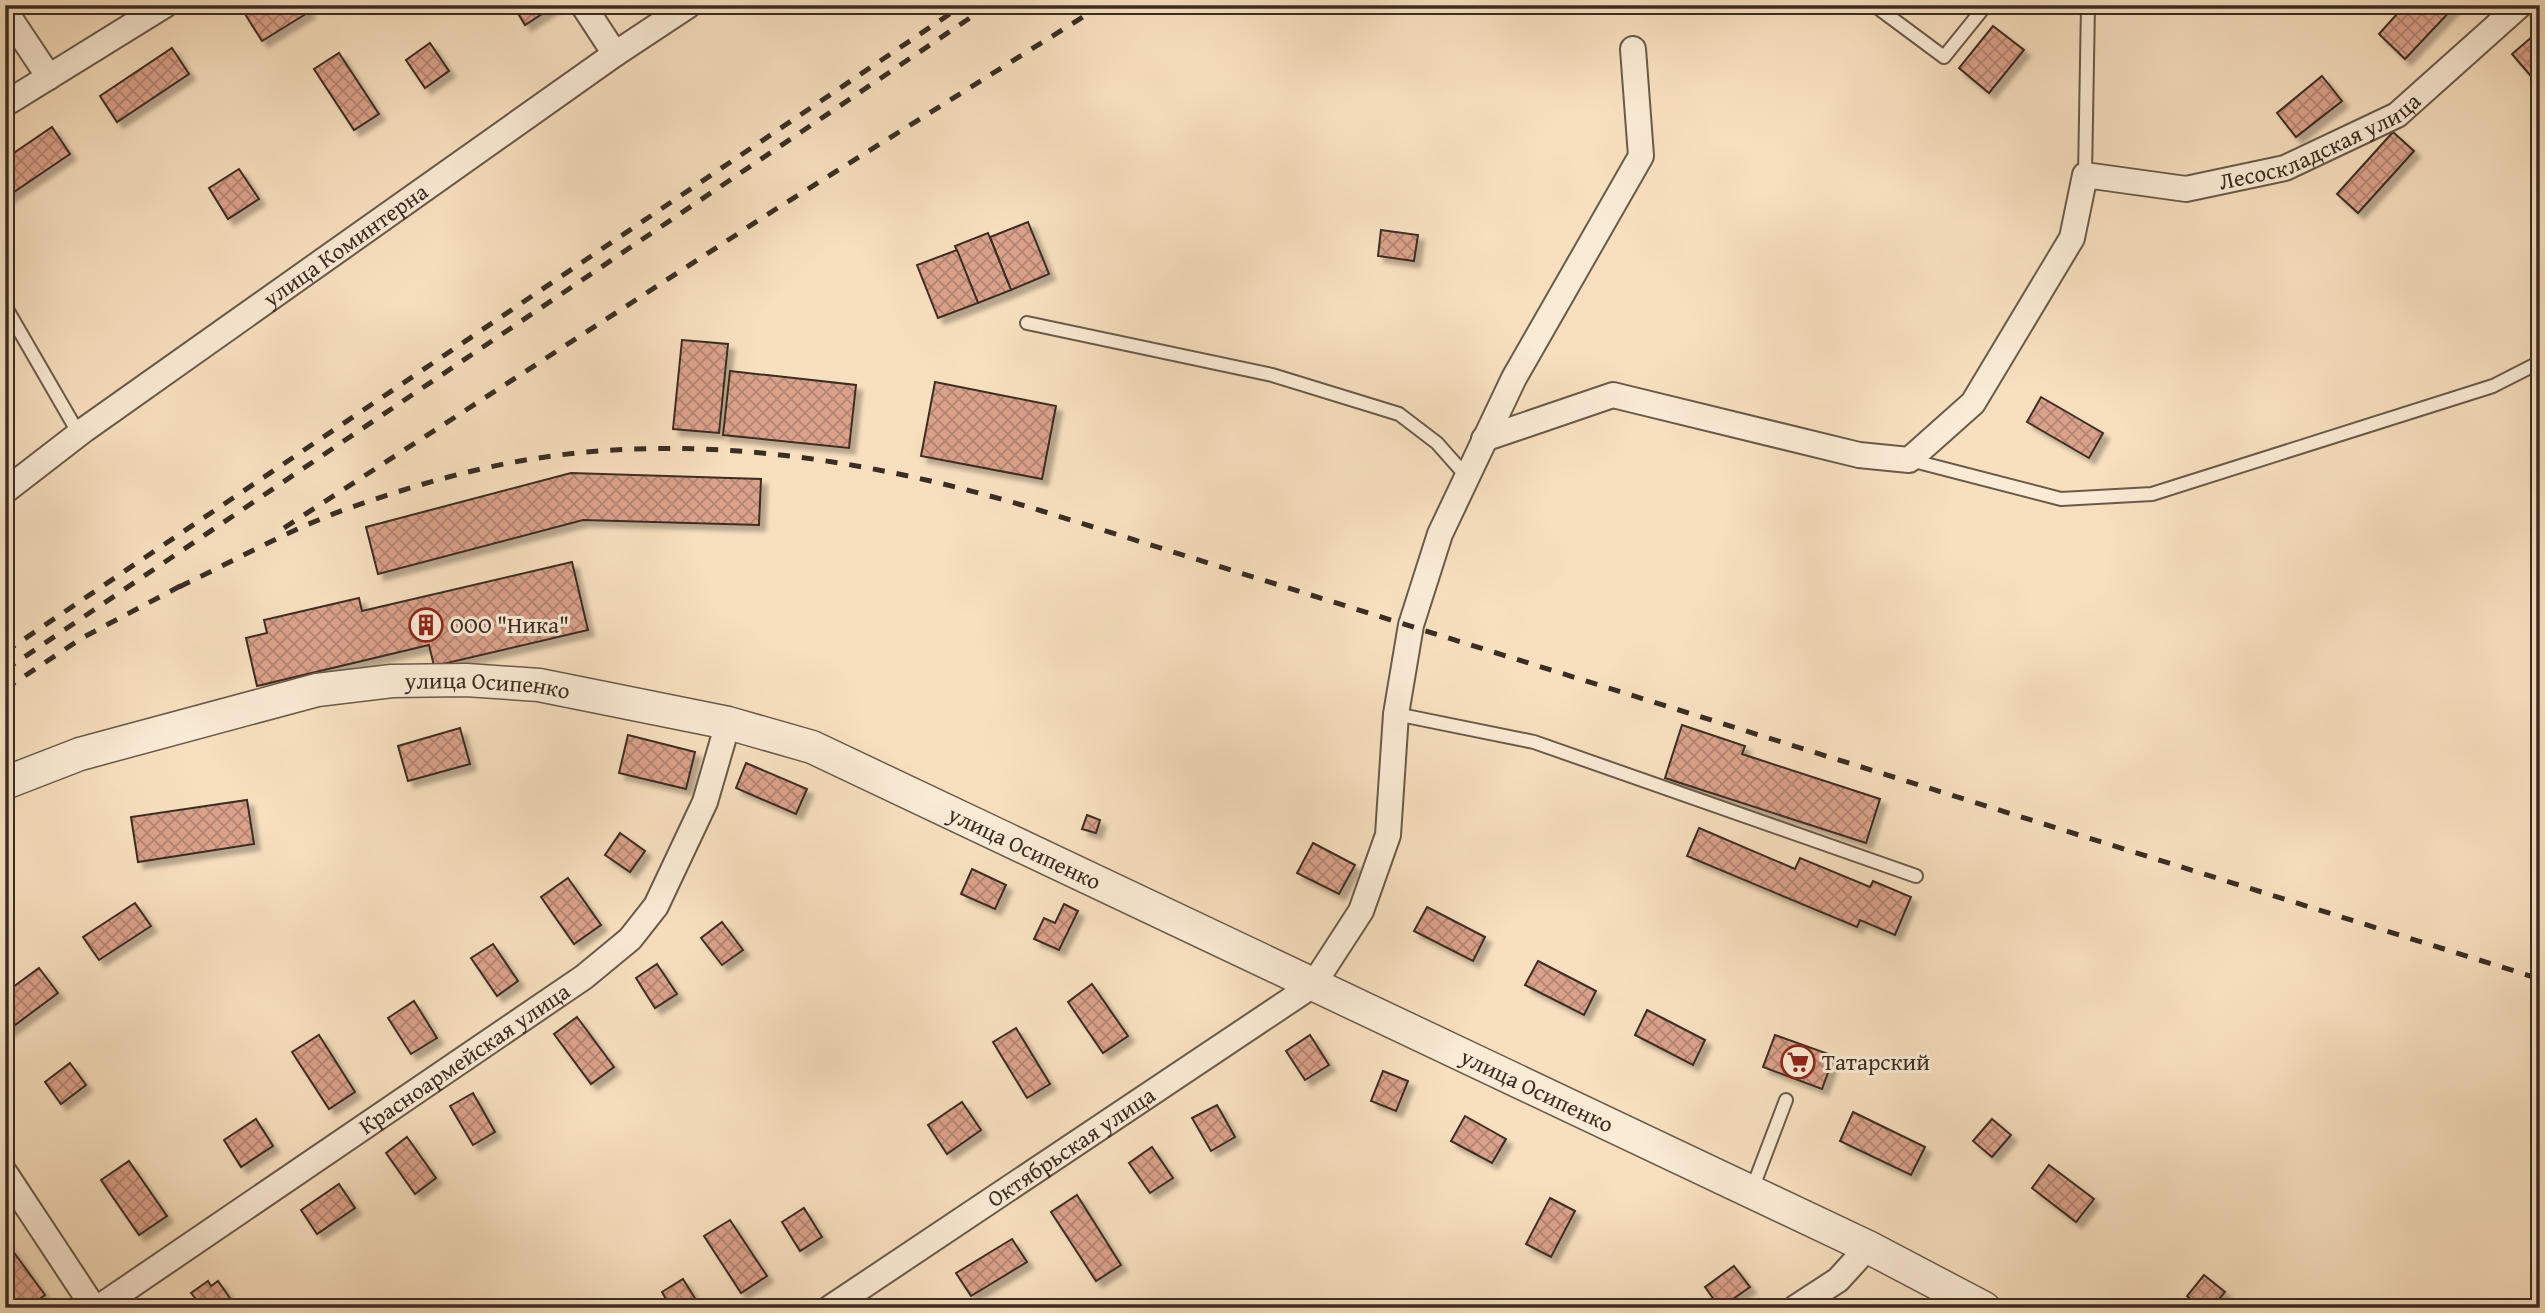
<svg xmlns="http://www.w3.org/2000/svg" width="2545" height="1313" viewBox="0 0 2545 1313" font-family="'Gentium Book Plus',serif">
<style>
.building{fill:url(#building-cross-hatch);stroke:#3b2d23;stroke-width:2;filter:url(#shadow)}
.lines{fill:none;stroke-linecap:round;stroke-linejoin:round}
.service-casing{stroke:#6a5a4a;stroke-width:16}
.minor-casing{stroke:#6a5a4a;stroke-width:28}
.tertiary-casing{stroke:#6a5a4a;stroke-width:35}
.service{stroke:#faebd5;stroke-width:12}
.minor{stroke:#faebd5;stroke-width:24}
.tertiary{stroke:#faebd5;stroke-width:32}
.rail{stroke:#3b2d23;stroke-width:5;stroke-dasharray:12 12;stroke-linecap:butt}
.labels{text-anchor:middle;stroke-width:6;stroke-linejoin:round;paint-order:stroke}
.street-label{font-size:23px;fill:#3b2d23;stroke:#faebd5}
.poi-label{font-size:23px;fill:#3b2d23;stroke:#faebd5;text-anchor:start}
</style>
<defs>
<pattern id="building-cross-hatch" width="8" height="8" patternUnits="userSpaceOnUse" patternTransform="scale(1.75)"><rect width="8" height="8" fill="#dba28b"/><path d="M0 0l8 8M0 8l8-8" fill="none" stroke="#b38471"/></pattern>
<filter id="shadow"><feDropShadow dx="6" dy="6" stdDeviation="2" flood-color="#0004"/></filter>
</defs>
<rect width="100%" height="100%" fill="#f8e0bf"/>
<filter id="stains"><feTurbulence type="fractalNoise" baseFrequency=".00286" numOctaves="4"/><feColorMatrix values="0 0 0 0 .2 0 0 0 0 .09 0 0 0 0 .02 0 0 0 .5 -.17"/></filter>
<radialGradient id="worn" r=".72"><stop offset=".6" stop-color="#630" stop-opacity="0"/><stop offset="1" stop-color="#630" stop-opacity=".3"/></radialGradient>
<g class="building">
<path d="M 258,5 L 305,5 L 309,12 L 262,41 L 245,14 Z"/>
<path d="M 513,5 L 556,5 L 525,25 Z"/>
<path d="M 2405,5 L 2455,6 L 2405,59 L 2379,34 Z"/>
<path d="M 1993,26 L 2024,50 L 1989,93 L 1959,68 Z"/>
<path d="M 2540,30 L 2540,78 L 2536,82 L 2512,54 Z"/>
<path d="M 430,43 L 449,71 L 425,88 L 406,60 Z"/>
<path d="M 172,48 L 189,74 L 117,122 L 100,96 Z"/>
<path d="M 339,53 L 379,114 L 354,130 L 314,69 Z"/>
<path d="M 2322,76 L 2342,101 L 2296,137 L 2277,113 Z"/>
<path d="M 52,127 L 70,154 L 5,198 L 5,159 Z"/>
<path d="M 2393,132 L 2414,151 L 2358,213 L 2337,194 Z"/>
<path d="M 239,169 L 259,199 L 228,219 L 209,188 Z"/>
<path d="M 1028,222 L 1049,274 L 1011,290 L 990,237 Z"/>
<path d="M 1381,230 L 1418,235 L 1414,261 L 1378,256 Z"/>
<path d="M 988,233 L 1011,290 L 978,303 L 955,246 Z"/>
<path d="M 957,250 L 978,303 L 938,318 L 917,265 Z"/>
<path d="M 682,340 L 728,344 L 719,433 L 673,429 Z"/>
<path d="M 730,371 L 856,385 L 849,448 L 723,435 Z"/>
<path d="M 935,382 L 1056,406 L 1042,479 L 921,456 Z"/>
<path d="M 2041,397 L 2103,433 L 2089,458 L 2027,422 Z"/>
<path d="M 571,473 L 761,479 L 759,525 L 583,520 L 378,574 L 366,527 Z"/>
<path d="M 572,562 L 588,630 L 434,666 L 429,645 L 257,686 L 246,638 L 267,633 L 264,620 L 359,598 L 362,611 Z"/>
<path d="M 1682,725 L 1745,746 L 1742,754 L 1880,799 L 1866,843 L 1665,778 Z"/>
<path d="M 460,728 L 470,764 L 408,781 L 398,746 Z"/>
<path d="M 628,735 L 695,752 L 686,789 L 619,773 Z"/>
<path d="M 746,763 L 807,789 L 796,814 L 736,788 Z"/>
<path d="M 247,800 L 254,844 L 138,862 L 131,817 Z"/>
<path d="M 1087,815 L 1100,820 L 1096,833 L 1082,829 Z"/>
<path d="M 1699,828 L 1795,869 L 1800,858 L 1870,887 L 1873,881 L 1911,897 L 1895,935 L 1860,920 L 1857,927 L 1687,856 Z"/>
<path d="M 620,833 L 645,851 L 630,872 L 605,855 Z"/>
<path d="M 1313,843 L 1355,865 L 1339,894 L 1297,873 Z"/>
<path d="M 972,869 L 1006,885 L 995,909 L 961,894 Z"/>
<path d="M 568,878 L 601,925 L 574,944 L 541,897 Z"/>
<path d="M 135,903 L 151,926 L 99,960 L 83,937 Z"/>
<path d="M 1064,904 L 1078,911 L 1059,950 L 1034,939 L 1044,918 L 1055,923 Z"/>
<path d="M 1427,907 L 1485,937 L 1473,961 L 1414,931 Z"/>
<path d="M 722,922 L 743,950 L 722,965 L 701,938 Z"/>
<path d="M 493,944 L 518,981 L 497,996 L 471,958 Z"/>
<path d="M 1538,961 L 1596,991 L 1584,1015 L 1525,985 Z"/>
<path d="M 657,964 L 677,994 L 655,1008 L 636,978 Z"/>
<path d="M 39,968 L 58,993 L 7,1031 L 5,993 Z"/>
<path d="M 1092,984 L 1128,1036 L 1103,1053 L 1068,1002 Z"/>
<path d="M 414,1001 L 437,1038 L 411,1054 L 388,1018 Z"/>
<path d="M 1647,1010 L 1705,1040 L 1693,1065 L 1635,1035 Z"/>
<path d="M 577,1017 L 614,1067 L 591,1084 L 554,1034 Z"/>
<path d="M 1016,1028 L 1050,1084 L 1027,1098 L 993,1042 Z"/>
<path d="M 319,1035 L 355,1092 L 329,1109 L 292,1052 Z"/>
<path d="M 1310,1035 L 1329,1065 L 1305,1080 L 1286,1051 Z"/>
<path d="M 1775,1035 L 1834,1056 L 1822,1089 L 1763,1067 Z"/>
<path d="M 70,1063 L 86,1085 L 61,1104 L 45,1082 Z"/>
<path d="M 1383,1071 L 1408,1081 L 1396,1111 L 1371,1101 Z"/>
<path d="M 473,1093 L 495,1132 L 473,1145 L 450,1106 Z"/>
<path d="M 962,1102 L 981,1130 L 947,1154 L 928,1125 Z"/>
<path d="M 1217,1105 L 1235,1137 L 1211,1151 L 1192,1118 Z"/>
<path d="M 1853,1112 L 1925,1147 L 1911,1175 L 1840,1141 Z"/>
<path d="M 1465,1116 L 1506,1139 L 1492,1163 L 1451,1141 Z"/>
<path d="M 256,1119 L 273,1146 L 241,1167 L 224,1140 Z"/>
<path d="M 1992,1119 L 2011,1135 L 1992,1157 L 1973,1141 Z"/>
<path d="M 407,1137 L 436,1178 L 415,1194 L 386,1153 Z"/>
<path d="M 1152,1147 L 1173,1178 L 1150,1193 L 1129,1163 Z"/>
<path d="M 129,1161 L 167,1216 L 139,1235 L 101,1180 Z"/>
<path d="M 2049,1165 L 2094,1199 L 2076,1222 L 2032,1188 Z"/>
<path d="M 339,1184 L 355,1208 L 317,1234 L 301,1210 Z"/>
<path d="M 1077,1195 L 1121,1265 L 1096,1281 L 1051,1212 Z"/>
<path d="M 1550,1198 L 1575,1211 L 1551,1257 L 1526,1244 Z"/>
<path d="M 804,1208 L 822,1237 L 800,1251 L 782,1222 Z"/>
<path d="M 730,1220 L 767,1276 L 741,1293 L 704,1236 Z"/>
<path d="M 1012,1239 L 1027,1262 L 971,1296 L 956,1273 Z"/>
<path d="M 7,1243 L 45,1295 L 27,1308 L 11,1308 L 5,1300 Z"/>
<path d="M 1734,1266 L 1750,1287 L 1720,1308 L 1705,1287 Z"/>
<path d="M 2204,1275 L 2225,1292 L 2212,1308 L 2201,1308 L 2187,1296 Z"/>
<path d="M 683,1279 L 701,1308 L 671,1308 L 662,1292 Z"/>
<path d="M 208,1281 L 211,1286 L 218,1281 L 234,1304 L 229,1308 L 191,1308 L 187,1303 L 195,1298 L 191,1293 Z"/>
</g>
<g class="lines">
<defs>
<g id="service">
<path d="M 1874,5 L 1944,57 L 1986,5"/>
<path d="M 2085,175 L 2088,5"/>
<path d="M 5,306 L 79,434"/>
<path d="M 1027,323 L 1272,375 L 1399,414 L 1437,443 L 1468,478"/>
<path d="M 1910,460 L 2061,499 L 2152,494 L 2493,386 L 2540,362"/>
<path d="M 1396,714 L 1534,742 L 1916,876"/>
<path d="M 1751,1192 L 1786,1100"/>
</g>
<g id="minor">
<path d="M 583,5 L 615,54"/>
<path d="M 5,11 L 49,77"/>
<path d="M 5,104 L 165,5"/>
<path id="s1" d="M 1484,439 L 1613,395 L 1859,455 L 1909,460 L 1973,403 L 2072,238 L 2085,175 L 2186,189 L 2285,168 L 2397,115 L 2520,5"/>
<path id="s2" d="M 5,491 L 84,430 L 615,54 L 689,5"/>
<path d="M 5,1173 L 94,1308"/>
<path id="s3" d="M 98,1308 L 584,977 L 630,939 L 656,906 L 705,802 L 728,723"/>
<path id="s4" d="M 830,1308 L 1313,985 L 1361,911 L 1388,835 L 1396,714 L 1411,625 L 1440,534 L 1514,378 L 1641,156 L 1633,49"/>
<path d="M 1795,1308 L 1838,1280 L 1868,1247"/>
</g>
<g id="tertiary">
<path id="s5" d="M 5,783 L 80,754 L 317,690 L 392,681 L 466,680 L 539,685 L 728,723 L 812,747 L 1868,1247 L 1984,1308"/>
</g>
</defs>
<use href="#service" class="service-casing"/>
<use href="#minor" class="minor-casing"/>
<use href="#tertiary" class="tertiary-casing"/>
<use href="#service" class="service"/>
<use href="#minor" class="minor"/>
<use href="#tertiary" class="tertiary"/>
<g class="rail">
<path d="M 284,528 L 776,209 L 1102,5"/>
<path d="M 179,587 C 236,560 292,528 352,507 C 407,488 463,471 520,461 C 694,430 874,460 1042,511 L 2540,979"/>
<path d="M 5,652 L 963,5"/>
<path d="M 5,670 L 989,5"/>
<path d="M 5,689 L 82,638 L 186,583"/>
</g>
</g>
<defs>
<symbol id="building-ring" viewBox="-11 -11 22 22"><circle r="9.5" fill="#faebd5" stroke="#8f2418" stroke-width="1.5"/><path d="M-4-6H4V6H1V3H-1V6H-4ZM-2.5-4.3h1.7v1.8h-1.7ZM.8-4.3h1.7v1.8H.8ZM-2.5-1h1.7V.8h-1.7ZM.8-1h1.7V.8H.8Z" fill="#8f2418"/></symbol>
<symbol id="supermarket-ring" viewBox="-11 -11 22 22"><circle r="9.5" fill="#faebd5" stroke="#8f2418" stroke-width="1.5"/><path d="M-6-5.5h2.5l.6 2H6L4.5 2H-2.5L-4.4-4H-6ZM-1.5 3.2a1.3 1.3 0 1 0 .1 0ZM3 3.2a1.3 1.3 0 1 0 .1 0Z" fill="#8f2418"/></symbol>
</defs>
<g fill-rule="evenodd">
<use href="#building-ring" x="407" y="606" width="38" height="38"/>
<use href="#supermarket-ring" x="1779" y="1043" width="38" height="38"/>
</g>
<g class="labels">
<g class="street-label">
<text dy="8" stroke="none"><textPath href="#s1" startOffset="1027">Лесоскладская улица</textPath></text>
<text dy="8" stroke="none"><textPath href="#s2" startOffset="420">улица Коминтерна</textPath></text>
<text dy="8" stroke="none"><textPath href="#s5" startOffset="497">улица Осипенко</textPath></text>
<text dy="8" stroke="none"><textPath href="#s5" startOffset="1064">улица Осипенко</textPath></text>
<text dy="8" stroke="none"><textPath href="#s3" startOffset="443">Красноармейская улица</textPath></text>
<text dy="8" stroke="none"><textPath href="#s5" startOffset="1631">улица Осипенко</textPath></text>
<text dy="8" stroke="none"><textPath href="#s4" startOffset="290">Октябрьская улица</textPath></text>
</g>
<g class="poi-label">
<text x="450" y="633">ООО "Ника"</text>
<text x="1822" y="1070">Татарский</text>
</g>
</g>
<rect width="2545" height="1313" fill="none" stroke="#f8e0bf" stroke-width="28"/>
<rect x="7" y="7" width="2531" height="1299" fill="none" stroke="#3b2d23" stroke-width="3.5"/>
<rect x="14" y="14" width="2517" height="1285" fill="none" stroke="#3b2d23" stroke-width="2"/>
<rect width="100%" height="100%" filter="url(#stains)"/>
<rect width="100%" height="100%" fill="url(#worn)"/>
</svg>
